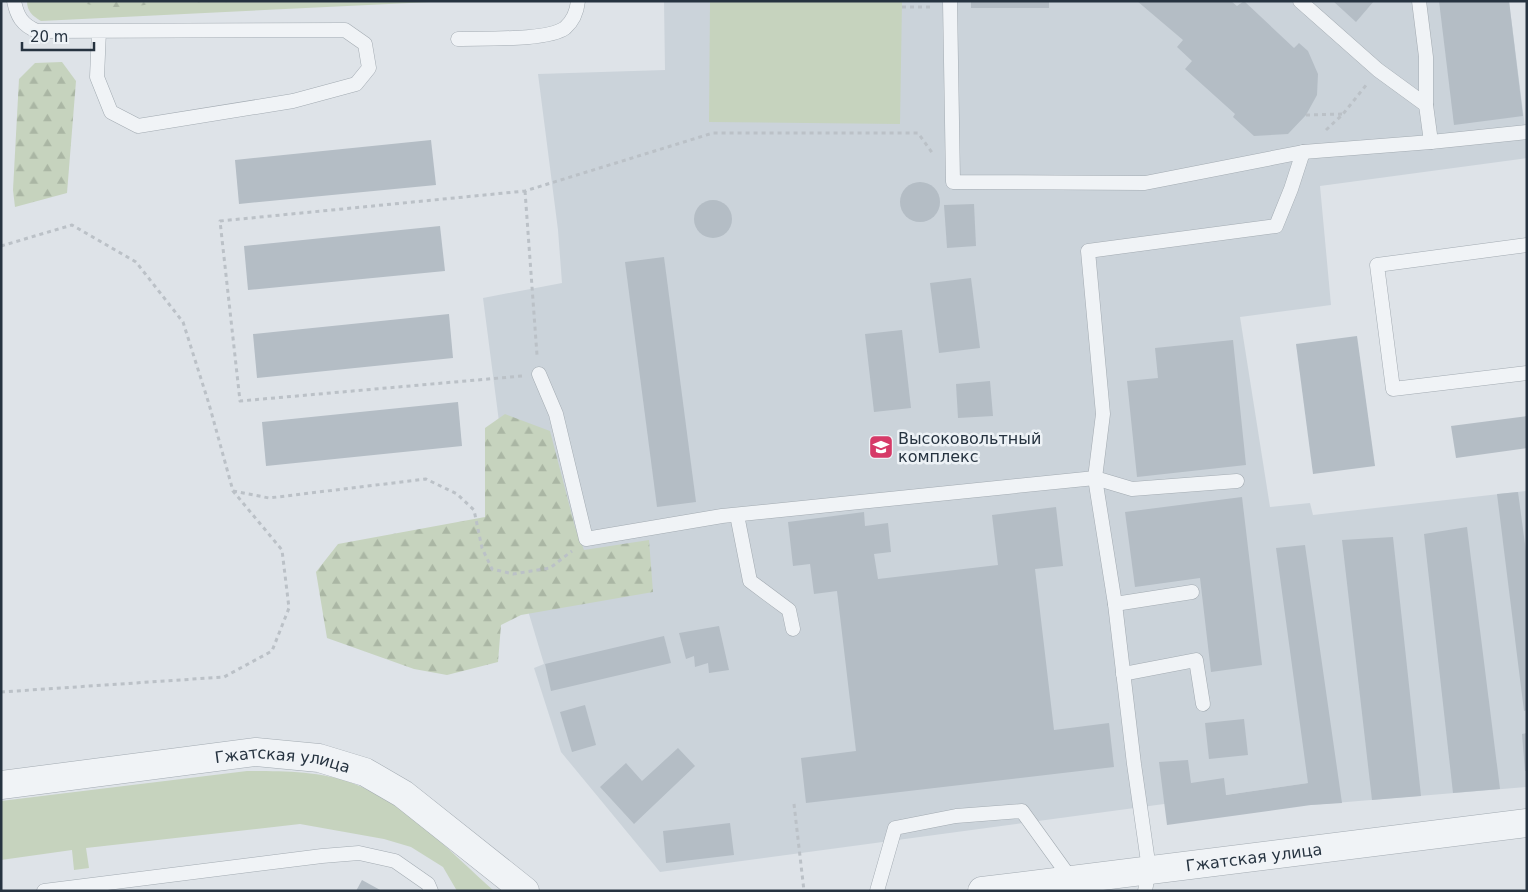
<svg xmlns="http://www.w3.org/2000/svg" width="1528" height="892" viewBox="0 0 1528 892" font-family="'DejaVu Sans',sans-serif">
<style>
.built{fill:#cbd3da}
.grass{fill:#c6d3be}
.forest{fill:url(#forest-firs)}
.building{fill:#b4bdc5}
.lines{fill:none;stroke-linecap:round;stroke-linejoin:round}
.lane-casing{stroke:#a3abb2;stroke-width:15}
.street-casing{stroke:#a3abb2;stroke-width:29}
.path{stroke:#bbc1c7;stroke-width:3;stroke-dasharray:4 4;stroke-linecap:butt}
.lane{stroke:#f0f3f6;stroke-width:14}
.street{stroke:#f0f3f6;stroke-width:28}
.labels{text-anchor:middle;stroke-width:5;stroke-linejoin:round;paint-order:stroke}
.poi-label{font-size:16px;fill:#263340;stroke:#edf2f6;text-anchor:start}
.street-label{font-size:16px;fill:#263340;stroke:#edf2f6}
</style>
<defs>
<pattern id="forest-firs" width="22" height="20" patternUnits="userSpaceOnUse" patternTransform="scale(1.25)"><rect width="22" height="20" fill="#c6d3be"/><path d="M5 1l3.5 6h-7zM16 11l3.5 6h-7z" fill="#aab6a4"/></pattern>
</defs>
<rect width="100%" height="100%" fill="#dee3e8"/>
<path class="built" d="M 664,1 L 1509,1 L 1527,143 L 1527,158 L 1320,186 L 1331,305 L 1240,317 L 1270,507 L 1310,503 L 1313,515 L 1527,491 L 1527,787 L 1311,805 L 1308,783 L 1164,804 L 660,872 L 561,752 L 534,668 L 544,664 L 520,584 L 483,298 L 562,283 L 558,230 L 538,74 L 665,70 Z"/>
<g class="grass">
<path d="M 27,1 L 451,1 L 41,21 C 33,16 27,12 27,1 Z"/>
<path d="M 710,1 L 902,1 L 900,124 L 709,122 Z"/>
<path d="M 247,771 C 280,771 321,771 352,783 C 408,804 450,852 494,891 L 457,891 L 443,867 L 411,847 L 384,839 L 300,824 L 86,848 L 89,868 L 74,870 L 72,850 L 1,860 L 1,801 Z"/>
</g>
<g class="forest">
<path d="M 76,1 L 177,1 C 144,5 108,12 76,1 Z"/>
<path d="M 183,1 L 254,1 L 205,3 Z"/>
<path d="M 62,62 L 76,81 L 67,193 L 15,207 L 13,190 L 19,79 L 35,63 Z"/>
<path d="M 505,414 L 550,431 L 575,527 L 584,550 L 649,540 L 653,592 L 521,615 L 501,625 L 498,662 L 447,675 L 414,669 L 327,638 L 316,572 L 338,544 L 485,517 L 485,428 Z"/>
</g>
<g class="building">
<rect x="971" y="1" width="78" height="7"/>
<path d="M 1137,1 L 1231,1 L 1237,6 L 1244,1 L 1294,48 L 1299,43 L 1308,51 L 1318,74 L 1317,95 L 1306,115 L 1288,134 L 1254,136 L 1233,117 L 1235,114 L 1185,69 L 1192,61 L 1177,47 L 1183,40 Z"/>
<path d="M 1333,1 L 1374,1 L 1356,22 Z"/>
<path d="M 1439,1 L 1509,1 L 1523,116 L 1454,125 Z"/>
<path d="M 431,140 L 436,185 L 239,204 L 235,160 Z"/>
<circle cx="920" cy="202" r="20"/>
<circle cx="713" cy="219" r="19"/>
<path d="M 974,204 L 976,246 L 947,248 L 944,205 Z"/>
<path d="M 440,226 L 445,271 L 248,290 L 244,246 Z"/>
<path d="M 664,257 L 696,502 L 657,507 L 625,262 Z"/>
<path d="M 971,278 L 980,348 L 939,353 L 930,283 Z"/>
<path d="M 449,314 L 453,358 L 257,378 L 253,334 Z"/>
<path d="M 902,330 L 911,408 L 874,412 L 865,334 Z"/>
<path d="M 1357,336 L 1375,466 L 1313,474 L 1296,344 Z"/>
<path d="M 1233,340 L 1246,465 L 1137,477 L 1127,381 L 1158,378 L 1155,348 Z"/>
<path d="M 990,381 L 993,416 L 958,418 L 956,384 Z"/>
<path d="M 458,402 L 462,446 L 266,466 L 262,422 Z"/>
<path d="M 1527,416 L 1527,448 L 1456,458 L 1451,426 Z"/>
<path d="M 1518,492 L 1527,559 L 1527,710 L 1524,711 L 1497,494 Z"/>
<path d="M 1242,497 L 1262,665 L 1211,672 L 1200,578 L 1135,587 L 1125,512 Z"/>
<path d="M 1056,507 L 1063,566 L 1035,569 L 1054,730 L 1109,723 L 1114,767 L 806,803 L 801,758 L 856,751 L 837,591 L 814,594 L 810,564 L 793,566 L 788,522 L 864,512 L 865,526 L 888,523 L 891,552 L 874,554 L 878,579 L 998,565 L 992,515 Z"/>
<path d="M 1467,527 L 1500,789 L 1453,793 L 1424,534 Z"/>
<path d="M 1393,537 L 1421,796 L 1372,800 L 1342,540 Z"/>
<path d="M 1305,545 L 1342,803 L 1311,805 L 1167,825 L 1159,762 L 1188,760 L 1191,783 L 1224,778 L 1226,795 L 1308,783 L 1276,548 Z"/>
<path d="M 719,626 L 729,670 L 709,673 L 708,663 L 695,667 L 694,656 L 686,659 L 679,633 Z"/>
<path d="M 664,636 L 671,663 L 551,691 L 545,664 Z"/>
<path d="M 585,705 L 596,745 L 572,752 L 560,712 Z"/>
<path d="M 1244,719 L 1248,755 L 1209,759 L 1205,723 Z"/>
<path d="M 1527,733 L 1527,771 L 1525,771 L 1522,734 Z"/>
<path d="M 678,748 L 695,766 L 634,824 L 600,787 L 626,763 L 642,781 Z"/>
<path d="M 730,823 L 734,855 L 666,863 L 663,831 Z"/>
<path d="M 362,880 L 382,891 L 356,891 Z"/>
</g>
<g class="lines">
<defs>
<g id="lane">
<path d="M 14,1 C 17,16 22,25 37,31 L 345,30 L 365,44 L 369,68 L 356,84 L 293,101 L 138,126 L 111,112 L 97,77 L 99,31"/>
<path d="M 950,1 L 953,182 L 1145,183 L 1303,152 L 1431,142 L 1527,132"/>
<path d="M 1300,1 L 1378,70 L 1426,105"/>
<path d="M 1419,1 L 1426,57 L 1426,105 L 1431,142"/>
<path d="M 458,39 C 482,38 547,41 565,28 C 573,21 577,11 578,1"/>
<path d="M 1527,245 L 1377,265 L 1393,389 L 1527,373"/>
<path d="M 539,374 L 556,414 L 586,539 L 722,516 L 1095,478 L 1132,489 L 1237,481"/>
<path d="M 737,515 L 750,581 L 789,610 L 793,629"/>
<path d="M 1115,604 L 1192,592"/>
<path d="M 1123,674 L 1196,660 L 1203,704"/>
<path d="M 44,891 L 322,856 L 359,853 L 395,861 L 428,884 L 431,891"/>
<path d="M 877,891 L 895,828 L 956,816 L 1022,811 L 1071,879"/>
<path d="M 1145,891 L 1149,869 L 1134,764 L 1115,604 L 1095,478 L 1103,414 L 1088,251 L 1276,226 L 1291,189 L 1303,152"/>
</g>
<g id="street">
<path id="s1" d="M 1,785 L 256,752 L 319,758 L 365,772 L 403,794 L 525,891"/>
<path id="s2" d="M 982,891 L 1527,823"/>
</g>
</defs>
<use href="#lane" class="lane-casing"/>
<use href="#street" class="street-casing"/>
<g class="path">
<path d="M 902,7 L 932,7"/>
<path d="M 1306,115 L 1343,114"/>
<path d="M 1326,130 L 1343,114 L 1367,84"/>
<path d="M 525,191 L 537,355"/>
<path d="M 1,246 L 72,225 L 136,262 L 183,322 L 209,404 L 233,491 L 282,550 L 289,608 L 272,651 L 224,677 L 1,692"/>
<path d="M 522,376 L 240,401 L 220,221 L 525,191 L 713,133 L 918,133 L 933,154"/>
<path d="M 233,491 L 269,498 L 426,479 L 457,494 L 474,510 L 482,548 L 492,569 L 513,574 L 550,568 L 572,551"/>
<path d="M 794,804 L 804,891"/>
</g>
<use href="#lane" class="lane"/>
<use href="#street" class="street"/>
</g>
<defs>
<symbol id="university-square" viewBox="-11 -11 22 22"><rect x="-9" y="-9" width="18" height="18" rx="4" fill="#d63a68" stroke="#edf2f6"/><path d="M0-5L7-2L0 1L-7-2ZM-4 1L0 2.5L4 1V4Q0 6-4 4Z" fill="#fff"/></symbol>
</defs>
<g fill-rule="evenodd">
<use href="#university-square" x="867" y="433" width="28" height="28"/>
</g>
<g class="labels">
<g class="poi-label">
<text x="898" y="444">Высоковольтный<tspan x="898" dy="18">комплекc</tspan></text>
</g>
<g class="street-label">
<text dy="6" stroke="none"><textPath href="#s1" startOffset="284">Гжатская улица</textPath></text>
<text dy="6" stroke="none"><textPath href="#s2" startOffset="274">Гжатская улица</textPath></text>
</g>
</g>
<rect width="1528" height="892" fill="none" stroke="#263340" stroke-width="5"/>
<path d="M22 42v8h72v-8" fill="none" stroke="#263340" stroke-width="2.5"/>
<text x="30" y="42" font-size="15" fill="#263340" stroke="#edf2f6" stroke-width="4" paint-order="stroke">20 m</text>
</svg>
